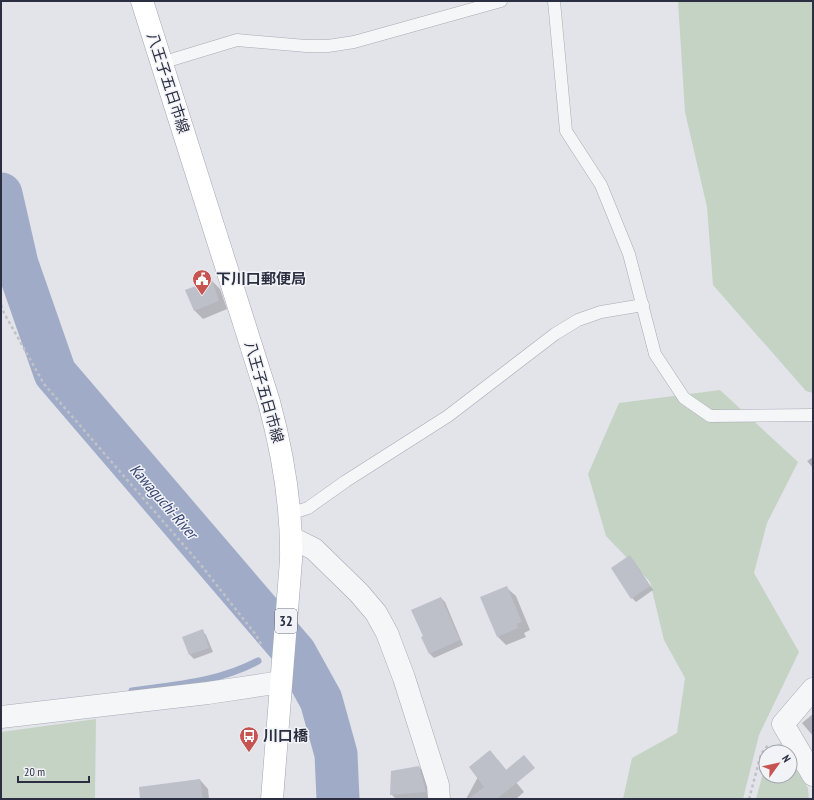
<svg xmlns="http://www.w3.org/2000/svg" width="814" height="800" viewBox="0 0 814 800" font-family="'PT Sans Narrow','Noto Sans JP',sans-serif">
<style>
.green{fill:#c5d3c4}
.shadow{fill:#0003}
.lines{fill:none;stroke-linecap:round;stroke-linejoin:round}
.stream{stroke:#a0acc7;stroke-width:7}
.river{stroke:#a0acc7;stroke-width:43}
.building{fill:#bdbfc9}
.service-casing{stroke:#a7aab4;stroke-width:13}
.minor-casing{stroke:#a7aab4;stroke-width:23}
.primary-casing{stroke:#a2a6b5;stroke-width:23}
.path{stroke:#c0c2c8;stroke-width:2.5;stroke-dasharray:3 3;stroke-linecap:butt}
.service{stroke:#f5f6f8;stroke-width:12}
.minor{stroke:#f5f6f8;stroke-width:22}
.primary{stroke:#fff;stroke-width:22}
.labels{text-anchor:middle;stroke-width:3;stroke-linejoin:round;paint-order:stroke}
.shield{fill:#f2f3f7;stroke:#676a78;stroke-width:1}
.shield-label{font-size:14px;font-weight:bold;fill:#2b2f41}
.street-label{font-size:15px;fill:#2b2f41;stroke:#f2f3f7}
.poi-label{font-size:15px;font-weight:bold;fill:#2b2f41;stroke:#f2f3f7;text-anchor:start}
.water-label{font-size:16px;font-style:italic;fill:#384773;stroke:#f2f3f7}
</style>
<rect width="100%" height="100%" fill="#e2e4ea"/>
<g class="green">
<path d="M 678,1 L 813,1 L 813,393 L 806,391 L 713,285 L 707,207 L 685,112 Z"/>
<path d="M 720,390 L 798,462 L 767,523 L 754,573 L 799,652 L 759,735 L 743,799 L 623,799 L 632,758 L 677,733 L 685,678 L 664,640 L 650,582 L 606,536 L 588,474 L 619,403 Z"/>
<path d="M 96,719 L 95,799 L 1,799 L 1,732 Z"/>
<path d="M 780,743 L 786,752 L 770,752 Z"/>
<path d="M 790,759 L 808,788 L 809,799 L 756,799 L 766,762 L 766,776 L 790,776 Z"/>
</g>
<g class="shadow">
<path d="M 212,281 L 220,289 L 227,309 L 203,319 L 194,310 Z"/>
<path d="M 813,457 L 813,468 L 807,461 Z"/>
<path d="M 633,560 L 653,590 L 636,602 L 632,598 Z"/>
<path d="M 507,588 L 516,596 L 530,630 L 524,633 L 526,637 L 506,645 L 498,637 Z"/>
<path d="M 441,598 L 445,602 L 463,645 L 434,658 L 430,654 Z"/>
<path d="M 202,631 L 206,635 L 213,652 L 194,659 L 190,655 Z"/>
<path d="M 813,714 L 813,736 L 802,723 Z"/>
<path d="M 498,760 L 524,792 L 516,799 L 466,799 L 478,777 Z"/>
<path d="M 419,767 L 427,776 L 433,799 L 396,799 L 391,794 Z"/>
<path d="M 200,780 L 208,789 L 209,799 L 176,799 Z"/>
</g>
<g class="lines">
<path class="stream" d="M 132,691 C 175,685 219,682 258,661"/>
<path class="river" d="M 1,194 L 17,264 L 55,373 L 295,653 L 321,700 L 336,754 L 338,799"/>
</g>
<g class="building">
<path d="M 212,280 L 219,301 L 194,311 L 185,290 Z"/>
<path d="M 630,555 L 650,586 L 631,599 L 611,568 Z"/>
<path d="M 507,586 L 522,622 L 517,624 L 518,628 L 497,637 L 480,597 Z"/>
<path d="M 441,597 L 460,640 L 429,654 L 421,637 L 423,636 L 411,610 Z"/>
<path d="M 203,629 L 209,648 L 189,655 L 182,637 Z"/>
<path d="M 490,750 L 506,770 L 524,755 L 535,768 L 497,799 L 468,799 L 484,787 L 469,767 Z"/>
<path d="M 419,766 L 426,792 L 390,795 L 391,771 Z"/>
<path d="M 200,779 L 203,799 L 140,799 L 139,787 Z"/>
</g>
<g class="lines">
<defs>
<g id="service">
<path d="M 554,1 L 566,131 L 601,185 L 629,254 L 655,354 L 684,398 L 710,416 L 813,415"/>
<path d="M 161,63 L 237,40 L 306,46 L 328,46 L 354,42 L 501,1"/>
<path d="M 289,514 L 308,508 L 346,481 L 448,416 L 555,334 L 578,320 L 601,312 L 643,305"/>
</g>
<g id="minor">
<path d="M 292,538 L 314,549 L 359,593 L 376,613 L 387,633 L 404,678 L 438,785 L 439,799"/>
<path d="M 813,689 L 783,724 L 813,775"/>
<path d="M 1,717 L 208,693 L 281,682"/>
</g>
<path id="primary" d="M 142,1 L 269,402 C 283,454 292,507 291,560 L 272,799"/>
</defs>
<use href="#service" class="service-casing"/>
<use href="#minor" class="minor-casing"/>
<use href="#primary" class="primary-casing"/>
<g class="path">
<path d="M 1,305 L 4,313 L 44,384 L 201,565 L 256,635 L 261,644"/>
<path d="M 749,799 L 761,754 L 769,744"/>
</g>
<use href="#service" class="service"/>
<use href="#minor" class="minor"/>
<use href="#primary" class="primary"/>
</g>
<defs>
<symbol id="civic-pin" viewBox="-11 -11 22 30"><path d="M0 17L-7.5 6A9.5 9.5 0 1 1 7.5 6Z" fill="#c65450" stroke="#f2f3f7"/><path d="M-.6-6.5H3V-4.5H.6V-3L4-1V1h2V6H-6V1h2V-1L-.6-3ZM-1.2 2.5V6h2.4V2.5Z" fill="#fff"/></symbol>
<symbol id="bus-pin" viewBox="-11 -11 22 30"><path d="M0 17L-7.5 6A9.5 9.5 0 1 1 7.5 6Z" fill="#c65450" stroke="#f2f3f7"/><path d="M-5-6H5V4H4V6H2V4H-2V6H-4V4H-5ZM-3.5-4V0h7V-4ZM-3.5 1.2v1.5H-2V1.2ZM2 1.2v1.5H3.5V1.2Z" fill="#fff"/></symbol>
</defs>
<g fill-rule="evenodd">
<use href="#civic-pin" x="191" y="268" width="22" height="30"/>
<use href="#bus-pin" x="238" y="725" width="22" height="30"/>
</g>
<g class="labels">
<rect class="shield" x="275" y="609" width="22" height="24" rx="3"/>
<g class="shield-label">
<text x="286" y="626">32</text>
</g>
<g class="street-label">
<text transform="translate(168 83) rotate(72)" y="5">八王子五日市線</text>
<text transform="translate(264 392) rotate(74)" y="5">八王子五日市線</text>
</g>
<g class="poi-label">
<text x="216" y="284">下川口郵便局</text>
<text x="263" y="741">川口橋</text>
</g>
<g class="water-label">
<text transform="translate(164 501) rotate(49)" y="6">Kawaguchi-River</text>
</g>
</g>
<rect width="814" height="800" fill="none" stroke="#2b2f41" stroke-width="4"/>
<g transform="translate(778 764) rotate(57)"><circle r="19" fill="#f2f3f7" stroke="#a2a5ae"/>
<path d="M0-3L7 15L0 10L-7 15Z" fill="#c65450"/>
<text y="-6" font-size="11" font-weight="bold" text-anchor="middle" fill="#2b2f41">N</text>
</g>
<path d="M18 776v6h71v-6" fill="none" stroke="#2b2f41" stroke-width="2"/>
<text x="24" y="776" font-size="12" fill="#2b2f41" stroke="#f2f3f7" stroke-width="3" paint-order="stroke">20 m</text>
</svg>
